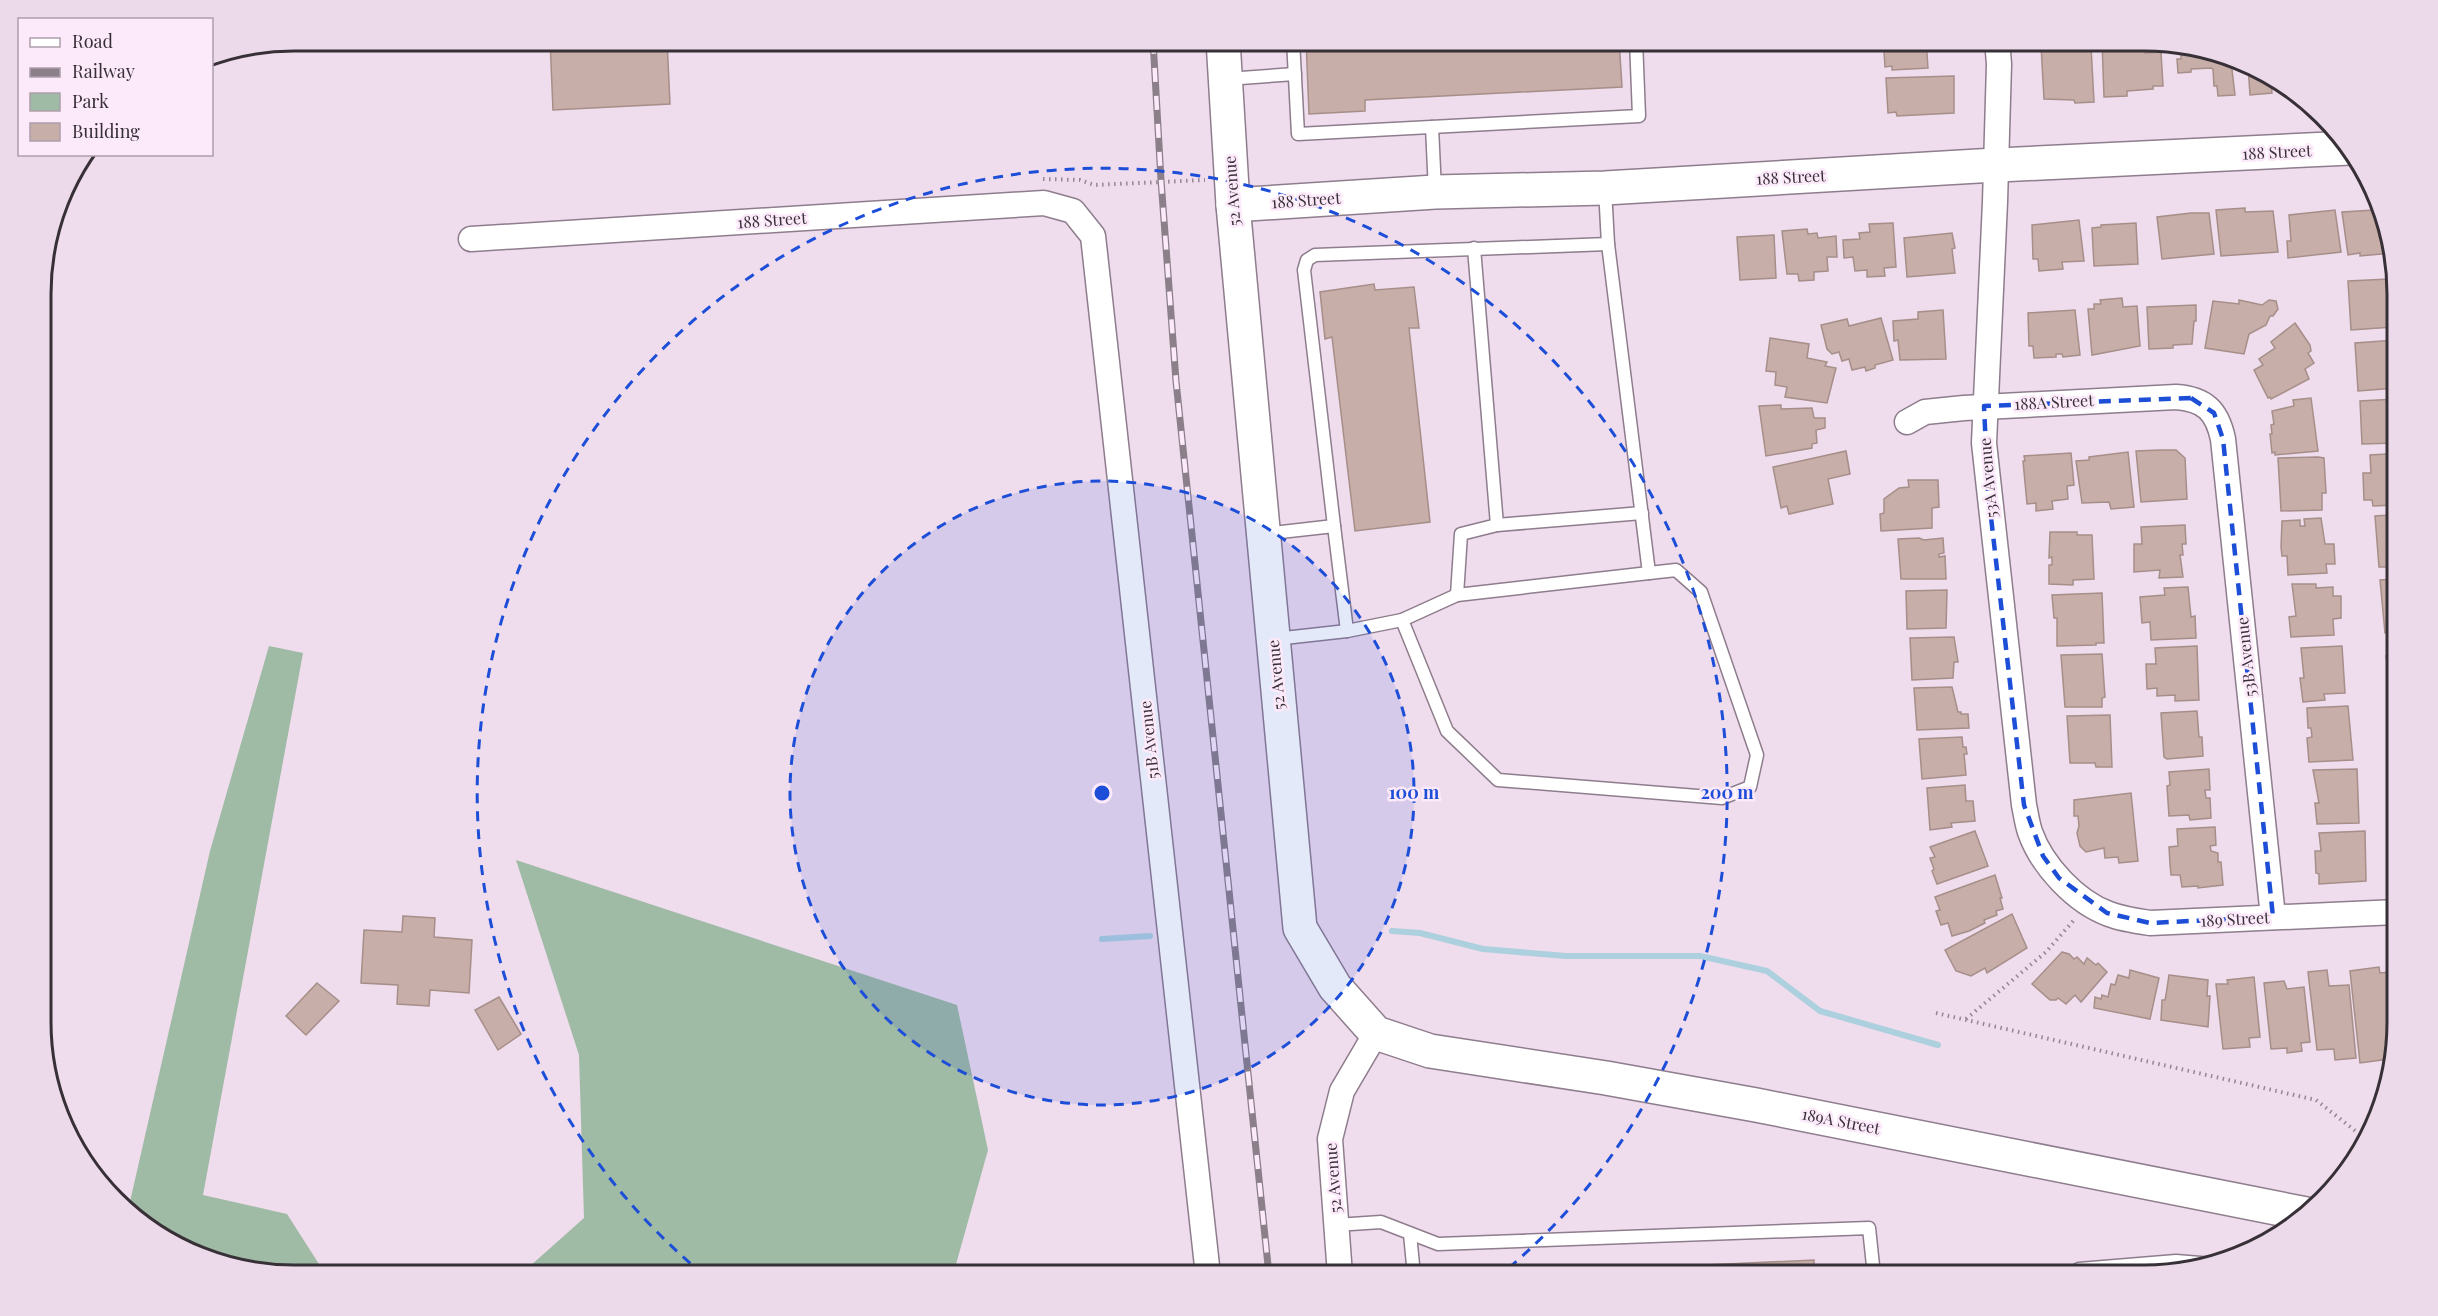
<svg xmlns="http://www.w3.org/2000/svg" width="2438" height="1316" viewBox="0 0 2438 1316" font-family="'Playfair Display',serif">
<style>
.green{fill:#9fbaa5}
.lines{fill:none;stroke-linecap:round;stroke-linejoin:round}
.stream{stroke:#add0de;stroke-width:6}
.building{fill:#c7aea9;stroke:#a68e89;stroke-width:1.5}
.lane-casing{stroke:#8e7d8c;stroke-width:15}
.street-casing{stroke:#8e7d8c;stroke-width:27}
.secondary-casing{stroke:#8e7d8c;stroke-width:36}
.path{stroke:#948793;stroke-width:4;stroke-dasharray:1.5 4.5;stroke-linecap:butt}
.lane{stroke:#fff;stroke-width:12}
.street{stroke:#fff;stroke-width:24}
.secondary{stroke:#fff;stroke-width:33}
.rail-casing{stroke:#8b7f8a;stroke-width:7}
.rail{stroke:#fce9fa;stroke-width:4.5;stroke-dasharray:14;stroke-linecap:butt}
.marked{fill:none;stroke:#1d4ed8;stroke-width:4.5;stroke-dasharray:12 8;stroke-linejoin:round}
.ring{fill:none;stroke:#1d4ed8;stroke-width:3;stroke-dasharray:10 8}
.labels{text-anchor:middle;stroke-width:5;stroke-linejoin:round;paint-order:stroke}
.street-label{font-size:16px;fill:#373037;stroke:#fce9fa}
.rim{fill:none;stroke:#373037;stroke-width:3}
.centre{fill:#1d4ed8;stroke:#fce9fa;stroke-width:3}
.ring-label{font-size:18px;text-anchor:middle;font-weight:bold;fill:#1d4ed8;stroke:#fce9fa;stroke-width:5;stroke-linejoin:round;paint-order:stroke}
</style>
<rect width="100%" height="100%" fill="#efdced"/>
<g class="green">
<path d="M 269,646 L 303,653 L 203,1195 L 287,1214 L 326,1275 L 294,1275 L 181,1249 L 129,1206 L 210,851 Z"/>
<path d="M 516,860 L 957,1005 L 988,1150 L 953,1275 L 520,1275 L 584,1218 L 579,1055 Z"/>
</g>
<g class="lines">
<g class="stream">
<path d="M 1392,931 L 1420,933 L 1483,949 L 1566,956 L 1700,956 L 1767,971 L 1820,1011 L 1938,1045"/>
<path d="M 1102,939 L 1150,936"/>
</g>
</g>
<g class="building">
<path d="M 550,40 L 667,40 L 670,104 L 553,110 Z"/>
<path d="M 1306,40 L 1619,40 L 1622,87 L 1365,100 L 1365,111 L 1309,114 Z"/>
<path d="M 1891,40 L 1926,40 L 1928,68 L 1892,70 L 1892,66 L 1885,67 L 1884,51 L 1891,50 Z"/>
<path d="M 2141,40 L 2141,48 L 2145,48 L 2145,53 L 2161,52 L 2163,86 L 2153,86 L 2153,89 L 2127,91 L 2127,96 L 2104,97 L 2102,41 Z"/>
<path d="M 2083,43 L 2083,46 L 2091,46 L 2094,102 L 2075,103 L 2074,100 L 2044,99 L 2041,45 Z"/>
<path d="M 2177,48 L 2231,61 L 2235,95 L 2218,96 L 2217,86 L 2214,86 L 2213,69 L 2211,68 L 2191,69 L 2191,72 L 2178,73 L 2177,59 L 2181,59 L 2181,52 L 2177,52 Z"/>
<path d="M 2248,65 L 2257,67 L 2271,77 L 2272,93 L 2250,95 Z"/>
<path d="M 1954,76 L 1954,113 L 1897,116 L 1896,112 L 1888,113 L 1886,78 Z"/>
<path d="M 2375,207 L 2392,253 L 2360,256 L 2360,253 L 2348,255 L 2342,212 L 2375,210 Z"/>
<path d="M 2245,208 L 2245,212 L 2273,211 L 2278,252 L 2221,256 L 2216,210 Z"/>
<path d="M 2335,210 L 2341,252 L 2288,258 L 2287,241 L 2291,241 L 2289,215 Z"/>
<path d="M 2191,213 L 2209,213 L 2214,254 L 2162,259 L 2157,217 Z"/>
<path d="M 2079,220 L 2084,261 L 2062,262 L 2063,269 L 2039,271 L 2038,259 L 2033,259 L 2032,225 Z"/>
<path d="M 1893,223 L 1896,267 L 1884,268 L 1885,276 L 1867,277 L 1867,270 L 1855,271 L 1853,257 L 1844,258 L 1843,240 L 1860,239 L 1859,233 L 1870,232 L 1869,224 Z"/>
<path d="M 2136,223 L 2138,264 L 2094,266 L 2092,228 L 2101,227 L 2101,225 Z"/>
<path d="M 1807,229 L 1808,234 L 1817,233 L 1818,238 L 1836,236 L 1837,257 L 1827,257 L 1828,271 L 1814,272 L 1814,280 L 1799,281 L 1798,274 L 1787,274 L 1782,231 Z"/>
<path d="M 1952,233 L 1955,248 L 1952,249 L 1955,273 L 1907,277 L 1904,238 Z"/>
<path d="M 1774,235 L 1776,278 L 1740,280 L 1737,237 Z"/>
<path d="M 2389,279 L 2393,327 L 2351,330 L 2348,281 Z"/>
<path d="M 1374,284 L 1375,290 L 1414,287 L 1419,328 L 1409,328 L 1430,522 L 1355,531 L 1332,337 L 1325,339 L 1320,292 Z"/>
<path d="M 2122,298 L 2123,307 L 2137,306 L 2140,346 L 2092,355 L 2088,309 L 2094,309 L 2094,304 L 2101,304 L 2100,300 Z"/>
<path d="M 2239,300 L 2262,305 L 2269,300 L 2276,301 L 2278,309 L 2273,316 L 2270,316 L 2266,325 L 2249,334 L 2244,354 L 2205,348 L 2213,301 L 2239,304 Z"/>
<path d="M 2196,305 L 2196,321 L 2194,321 L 2192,344 L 2173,345 L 2173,348 L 2149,349 L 2147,307 Z"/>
<path d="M 1943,310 L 1946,359 L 1900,360 L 1898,340 L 1894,341 L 1893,321 L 1918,319 L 1918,312 Z"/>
<path d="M 2075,310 L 2080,355 L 2063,357 L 2062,354 L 2056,354 L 2056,357 L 2034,358 L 2033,346 L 2029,346 L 2028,313 Z"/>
<path d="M 1881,318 L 1893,360 L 1875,365 L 1875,368 L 1866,371 L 1865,367 L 1852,370 L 1849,359 L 1842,361 L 1839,352 L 1832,354 L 1827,349 L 1821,325 L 1847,319 L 1849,326 Z"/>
<path d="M 2295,323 L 2310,345 L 2311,351 L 2308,353 L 2314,363 L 2305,369 L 2309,379 L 2271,399 L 2270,397 L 2268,398 L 2254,370 L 2263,365 L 2259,359 L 2275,348 L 2271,342 Z"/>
<path d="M 1770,338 L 1809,344 L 1807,358 L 1827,362 L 1825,366 L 1836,368 L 1827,403 L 1785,397 L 1787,387 L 1775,385 L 1776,372 L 1766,371 Z"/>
<path d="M 2396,340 L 2396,388 L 2358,391 L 2355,343 Z"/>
<path d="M 2311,398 L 2318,451 L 2275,455 L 2275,452 L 2272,453 L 2270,434 L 2272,434 L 2271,425 L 2274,424 L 2272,411 L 2294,406 L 2293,400 Z"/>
<path d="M 2396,399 L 2396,443 L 2362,444 L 2360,401 Z"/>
<path d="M 1781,405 L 1781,409 L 1812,408 L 1814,418 L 1825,418 L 1825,428 L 1816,430 L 1817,443 L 1812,444 L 1812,448 L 1766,456 L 1759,406 Z"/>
<path d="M 2160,450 L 2176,450 L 2185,458 L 2187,499 L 2141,502 L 2136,451 Z"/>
<path d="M 1846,451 L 1850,474 L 1828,479 L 1833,504 L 1789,514 L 1787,506 L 1781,508 L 1773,467 Z"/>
<path d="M 2128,452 L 2134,507 L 2111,509 L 2109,502 L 2082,503 L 2076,461 L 2089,460 L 2089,457 Z"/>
<path d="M 2071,453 L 2074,485 L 2067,486 L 2068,499 L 2052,501 L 2053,509 L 2036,511 L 2036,503 L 2027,504 L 2023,461 L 2025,461 L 2024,456 Z"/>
<path d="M 2387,454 L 2396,455 L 2396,505 L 2373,506 L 2372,500 L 2364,500 L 2363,473 L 2371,473 L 2370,455 Z"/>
<path d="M 2318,457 L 2324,458 L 2326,493 L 2322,493 L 2322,510 L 2281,511 L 2278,458 Z"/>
<path d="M 1908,480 L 1938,480 L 1939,507 L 1932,508 L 1932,528 L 1881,531 L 1880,514 L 1884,513 L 1884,499 L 1899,488 L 1909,487 Z"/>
<path d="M 2390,515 L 2391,521 L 2396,520 L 2396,567 L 2379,567 L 2375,516 Z"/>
<path d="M 2321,518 L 2325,544 L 2334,544 L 2335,564 L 2326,564 L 2327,573 L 2288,575 L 2287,556 L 2282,556 L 2281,547 L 2282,521 L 2300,520 L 2300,526 L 2305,526 L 2304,519 Z"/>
<path d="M 2185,525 L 2186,544 L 2182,544 L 2183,555 L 2180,555 L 2183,577 L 2159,578 L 2160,570 L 2134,572 L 2134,544 L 2142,544 L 2141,527 Z"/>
<path d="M 2050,532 L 2077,532 L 2077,535 L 2092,535 L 2094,579 L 2073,580 L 2073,585 L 2049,584 L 2049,565 L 2052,565 L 2052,557 L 2049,558 Z"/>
<path d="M 1919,538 L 1924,540 L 1943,538 L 1944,553 L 1939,554 L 1939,557 L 1945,556 L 1946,579 L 1901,579 L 1898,539 Z"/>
<path d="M 2396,579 L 2396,632 L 2385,633 L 2380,580 Z"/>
<path d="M 2292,584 L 2316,584 L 2316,588 L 2333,587 L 2333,596 L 2341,596 L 2341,618 L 2333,619 L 2334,635 L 2291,637 L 2289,617 L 2296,616 Z"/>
<path d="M 2188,587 L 2191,617 L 2195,616 L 2196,638 L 2151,640 L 2150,622 L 2142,623 L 2140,597 L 2165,595 L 2164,588 Z"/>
<path d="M 1947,590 L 1946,628 L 1907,629 L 1906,591 Z"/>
<path d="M 2102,593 L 2104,643 L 2096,643 L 2096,645 L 2057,646 L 2057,618 L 2054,618 L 2052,595 Z"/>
<path d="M 1954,637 L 1958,662 L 1954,662 L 1953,678 L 1912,680 L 1910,638 Z"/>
<path d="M 2396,640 L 2397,692 L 2392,692 L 2386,656 L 2389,656 L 2388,641 Z"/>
<path d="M 2197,646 L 2199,700 L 2175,701 L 2175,695 L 2157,696 L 2157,688 L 2147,689 L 2146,664 L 2156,664 L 2155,648 Z"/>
<path d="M 2342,646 L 2345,693 L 2324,694 L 2325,700 L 2303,702 L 2300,678 L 2304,678 L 2301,648 Z"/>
<path d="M 2102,654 L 2105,697 L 2102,698 L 2102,707 L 2065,707 L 2061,655 Z"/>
<path d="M 1952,687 L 1958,712 L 1961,712 L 1961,714 L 1968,714 L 1969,728 L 1917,730 L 1914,688 Z"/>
<path d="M 2394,702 L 2397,702 L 2397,755 Z"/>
<path d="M 2348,706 L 2353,760 L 2309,762 L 2307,738 L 2312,737 L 2311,728 L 2308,728 L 2307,708 Z"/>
<path d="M 2197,711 L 2199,737 L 2202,737 L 2203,756 L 2167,759 L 2164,757 L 2161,713 Z"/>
<path d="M 2110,715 L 2112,767 L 2096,767 L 2095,763 L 2070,763 L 2067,716 Z"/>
<path d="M 1962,737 L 1963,747 L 1966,747 L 1967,754 L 1964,754 L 1966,775 L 1922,779 L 1919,739 Z"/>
<path d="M 2209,769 L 2210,790 L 2205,790 L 2206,798 L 2210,798 L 2211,818 L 2190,820 L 2189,815 L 2169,816 L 2167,786 L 2170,785 L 2169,772 Z"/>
<path d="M 2357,769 L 2359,823 L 2317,824 L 2315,803 L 2319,803 L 2313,770 Z"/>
<path d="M 1965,785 L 1966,801 L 1973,801 L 1975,821 L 1951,823 L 1952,827 L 1930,830 L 1927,788 Z"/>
<path d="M 2131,793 L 2138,861 L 2119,863 L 2118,857 L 2105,858 L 2104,848 L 2086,852 L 2080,846 L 2077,833 L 2079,826 L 2078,816 L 2074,816 L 2074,800 Z"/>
<path d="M 2215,827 L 2216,845 L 2210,846 L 2211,851 L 2218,853 L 2218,862 L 2221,862 L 2223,885 L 2198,888 L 2198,886 L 2182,887 L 2180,875 L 2171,875 L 2170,864 L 2169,847 L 2178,846 L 2177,829 Z"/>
<path d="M 1975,831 L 1988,866 L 1937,884 L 1932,871 L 1934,869 L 1930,858 L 1935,857 L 1930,847 Z"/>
<path d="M 2365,831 L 2366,881 L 2319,884 L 2319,874 L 2316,873 L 2315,851 L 2321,851 L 2319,833 Z"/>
<path d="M 1995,875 L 2002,898 L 2000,898 L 2003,909 L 1996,911 L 1997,915 L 1984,920 L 1985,923 L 1969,931 L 1952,936 L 1948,923 L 1941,925 L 1936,911 L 1940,910 L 1935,897 Z"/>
<path d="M 2012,914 L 2027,948 L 1987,973 L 1985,968 L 1971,976 L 1956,971 L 1945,950 Z"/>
<path d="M 403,916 L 435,918 L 434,937 L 472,940 L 469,993 L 430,990 L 429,1006 L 397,1004 L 398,985 L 361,983 L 364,930 L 402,932 Z"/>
<path d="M 2062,952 L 2069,954 L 2074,959 L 2077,957 L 2084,964 L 2087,958 L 2096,965 L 2098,963 L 2107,972 L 2081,1002 L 2075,995 L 2066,1004 L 2058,998 L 2056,1000 L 2050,1000 L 2032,984 Z"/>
<path d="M 2379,967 L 2380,973 L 2390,972 L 2396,1030 L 2389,1059 L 2360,1063 L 2350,971 Z"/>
<path d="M 2130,970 L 2159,978 L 2150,1019 L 2094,1008 L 2095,997 L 2101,999 L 2102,995 L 2108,997 L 2111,984 L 2115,985 L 2118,975 L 2129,978 Z"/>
<path d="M 2327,970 L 2329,986 L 2349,985 L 2356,1058 L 2335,1060 L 2334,1049 L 2317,1050 L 2308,972 Z"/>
<path d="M 2169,975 L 2208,980 L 2207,996 L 2210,996 L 2208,1027 L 2161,1020 L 2162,1000 L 2165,1000 L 2166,995 Z"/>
<path d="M 2254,977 L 2260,1037 L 2249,1038 L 2250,1047 L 2223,1049 L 2216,984 L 2228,984 L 2227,980 Z"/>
<path d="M 2284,981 L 2287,989 L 2304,987 L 2310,1042 L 2301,1043 L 2302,1051 L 2287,1053 L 2287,1048 L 2271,1049 L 2264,983 Z"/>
<path d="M 317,983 L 339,1001 L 306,1035 L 286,1016 Z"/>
<path d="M 499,997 L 521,1034 L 498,1050 L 475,1010 Z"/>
<path d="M 1814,1260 L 1814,1275 L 1488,1275 Z"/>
</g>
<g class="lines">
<defs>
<g id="lane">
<path d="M 1293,40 L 1298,134 L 1639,116 L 1636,40"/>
<path d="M 1227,79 L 1295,74"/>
<path d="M 1432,127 L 1435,191"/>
<path d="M 1497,525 L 1642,513"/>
<path d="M 1334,526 L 1304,270 L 1307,260 L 1315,255 L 1608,244"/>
<path d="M 1263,534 L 1334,526 L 1347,631"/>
<path d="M 1457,595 L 1461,534 L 1497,525 L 1474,248"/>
<path d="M 1402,620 L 1447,731 L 1498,780 L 1722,798 L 1750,787 L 1757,755 L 1701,592 L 1676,570 L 1649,573"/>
<path d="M 1275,639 L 1347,631 L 1402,620 L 1457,595 L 1649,573 L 1608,244 L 1605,189"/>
<path d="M 1336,1225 L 1381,1222 L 1438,1244 L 1869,1228 L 1874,1275"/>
<path d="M 1410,1234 L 1414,1275"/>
<path d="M 2069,1275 L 2079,1269 L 2176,1261 L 2213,1264"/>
</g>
<g id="street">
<path d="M 1997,40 L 1999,64 L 1995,202 L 1984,443 L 2024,805 C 2026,814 2027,823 2030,832 C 2042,866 2076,902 2109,914 C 2122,919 2136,921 2150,923 L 2397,912"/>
<path d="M 471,239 L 1044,203 L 1073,211 L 1093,236 L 1208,1275"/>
<path d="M 1907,422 L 1925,412 L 1964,408 L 2176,397 C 2205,399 2217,411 2223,439 L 2273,917"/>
<path d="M 1340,1275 L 1330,1139 L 1342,1091 L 1376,1033"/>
</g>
<g id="secondary">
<path d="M 1223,40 L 1233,205 L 1300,928 L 1335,987 L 1376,1033 L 1430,1051 L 1606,1078 L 1756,1105 L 2306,1214"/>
<path d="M 1233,205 L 1435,192 L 1605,188 L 1978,166 L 2350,148"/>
</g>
</defs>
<use href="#lane" class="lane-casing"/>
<use href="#street" class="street-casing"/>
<use href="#secondary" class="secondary-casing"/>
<g class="path">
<path d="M 1043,179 L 1080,180 L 1094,185 L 1205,180"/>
<path d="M 1936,1013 L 2316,1100 L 2367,1140"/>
<path d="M 1966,1019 L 2046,952 L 2075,919"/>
</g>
<use href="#lane" class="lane"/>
<use href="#street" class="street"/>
<use href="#secondary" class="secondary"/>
<defs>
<path id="rail" d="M 1153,40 L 1161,180 L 1176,381 L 1269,1275"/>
</defs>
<use href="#rail" class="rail-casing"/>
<use href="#rail" class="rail"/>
</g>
<path class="marked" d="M 2191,398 L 2214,413 L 2223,439 L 2273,917 L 2150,923 L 2107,913 L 2059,878 L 2043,856 L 2024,805 L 1988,491 L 1984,406 Z"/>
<circle cx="1102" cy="793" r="312" fill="#1d4ed8" fill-opacity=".12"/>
<g class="ring">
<circle cx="1102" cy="793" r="312"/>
<path d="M704 1275A625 625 0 1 1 1504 1272"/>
</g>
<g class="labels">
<g class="street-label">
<text transform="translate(2277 152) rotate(-3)" y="6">188 Street</text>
<text transform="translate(1791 177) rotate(-3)" y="6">188 Street</text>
<text transform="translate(1232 191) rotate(-94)" y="6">52 Avenue</text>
<text transform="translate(1306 200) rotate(-4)" y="6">188 Street</text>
<text transform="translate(772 220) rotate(-4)" y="6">188 Street</text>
<text transform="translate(2054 402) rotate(-3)" y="6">188A Street</text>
<text transform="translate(1988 478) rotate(-95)" y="6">53A Avenue</text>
<text transform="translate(2246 657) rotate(-96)" y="6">53B Avenue</text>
<text transform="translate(1276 675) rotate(-95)" y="6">52 Avenue</text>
<text transform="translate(1149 740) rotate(-96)" y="6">51B Avenue</text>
<text transform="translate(2235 919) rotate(-3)" y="6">189 Street</text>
<text transform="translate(1841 1121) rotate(11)" y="6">189A Street</text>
<text transform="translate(1333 1178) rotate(-94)" y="6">52 Avenue</text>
</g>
</g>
<path d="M0 0H2438V1316H0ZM294 51H2144A243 243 0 0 1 2387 294V1022A243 243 0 0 1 2144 1265H294A243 243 0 0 1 51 1022V294A243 243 0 0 1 294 51Z" fill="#ecdaea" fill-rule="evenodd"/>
<path class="rim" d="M294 51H2144A243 243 0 0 1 2387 294V1022A243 243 0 0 1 2144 1265H294A243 243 0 0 1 51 1022V294A243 243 0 0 1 294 51Z"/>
<circle cx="1102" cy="793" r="9" class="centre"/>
<g class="ring-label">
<text x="1414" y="799">100 m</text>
<text x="1727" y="799">200 m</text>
</g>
<rect x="18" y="18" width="195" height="138" fill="#fce9fa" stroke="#ad9fac" stroke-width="1.5"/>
<rect x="30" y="38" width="30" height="9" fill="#ffffff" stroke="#ad9fac" stroke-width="1.5"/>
<text x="72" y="48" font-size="18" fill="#373037">Road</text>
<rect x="30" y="68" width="30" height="9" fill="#8b7f8a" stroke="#ad9fac" stroke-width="1.5"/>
<text x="72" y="78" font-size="18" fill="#373037">Railway</text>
<rect x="30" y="93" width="30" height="18" fill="#9fbaa5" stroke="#ad9fac" stroke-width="1.5"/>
<text x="72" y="108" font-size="18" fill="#373037">Park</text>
<rect x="30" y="123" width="30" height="18" fill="#c7aea9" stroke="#ad9fac" stroke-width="1.5"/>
<text x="72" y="138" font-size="18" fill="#373037">Building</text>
</svg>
